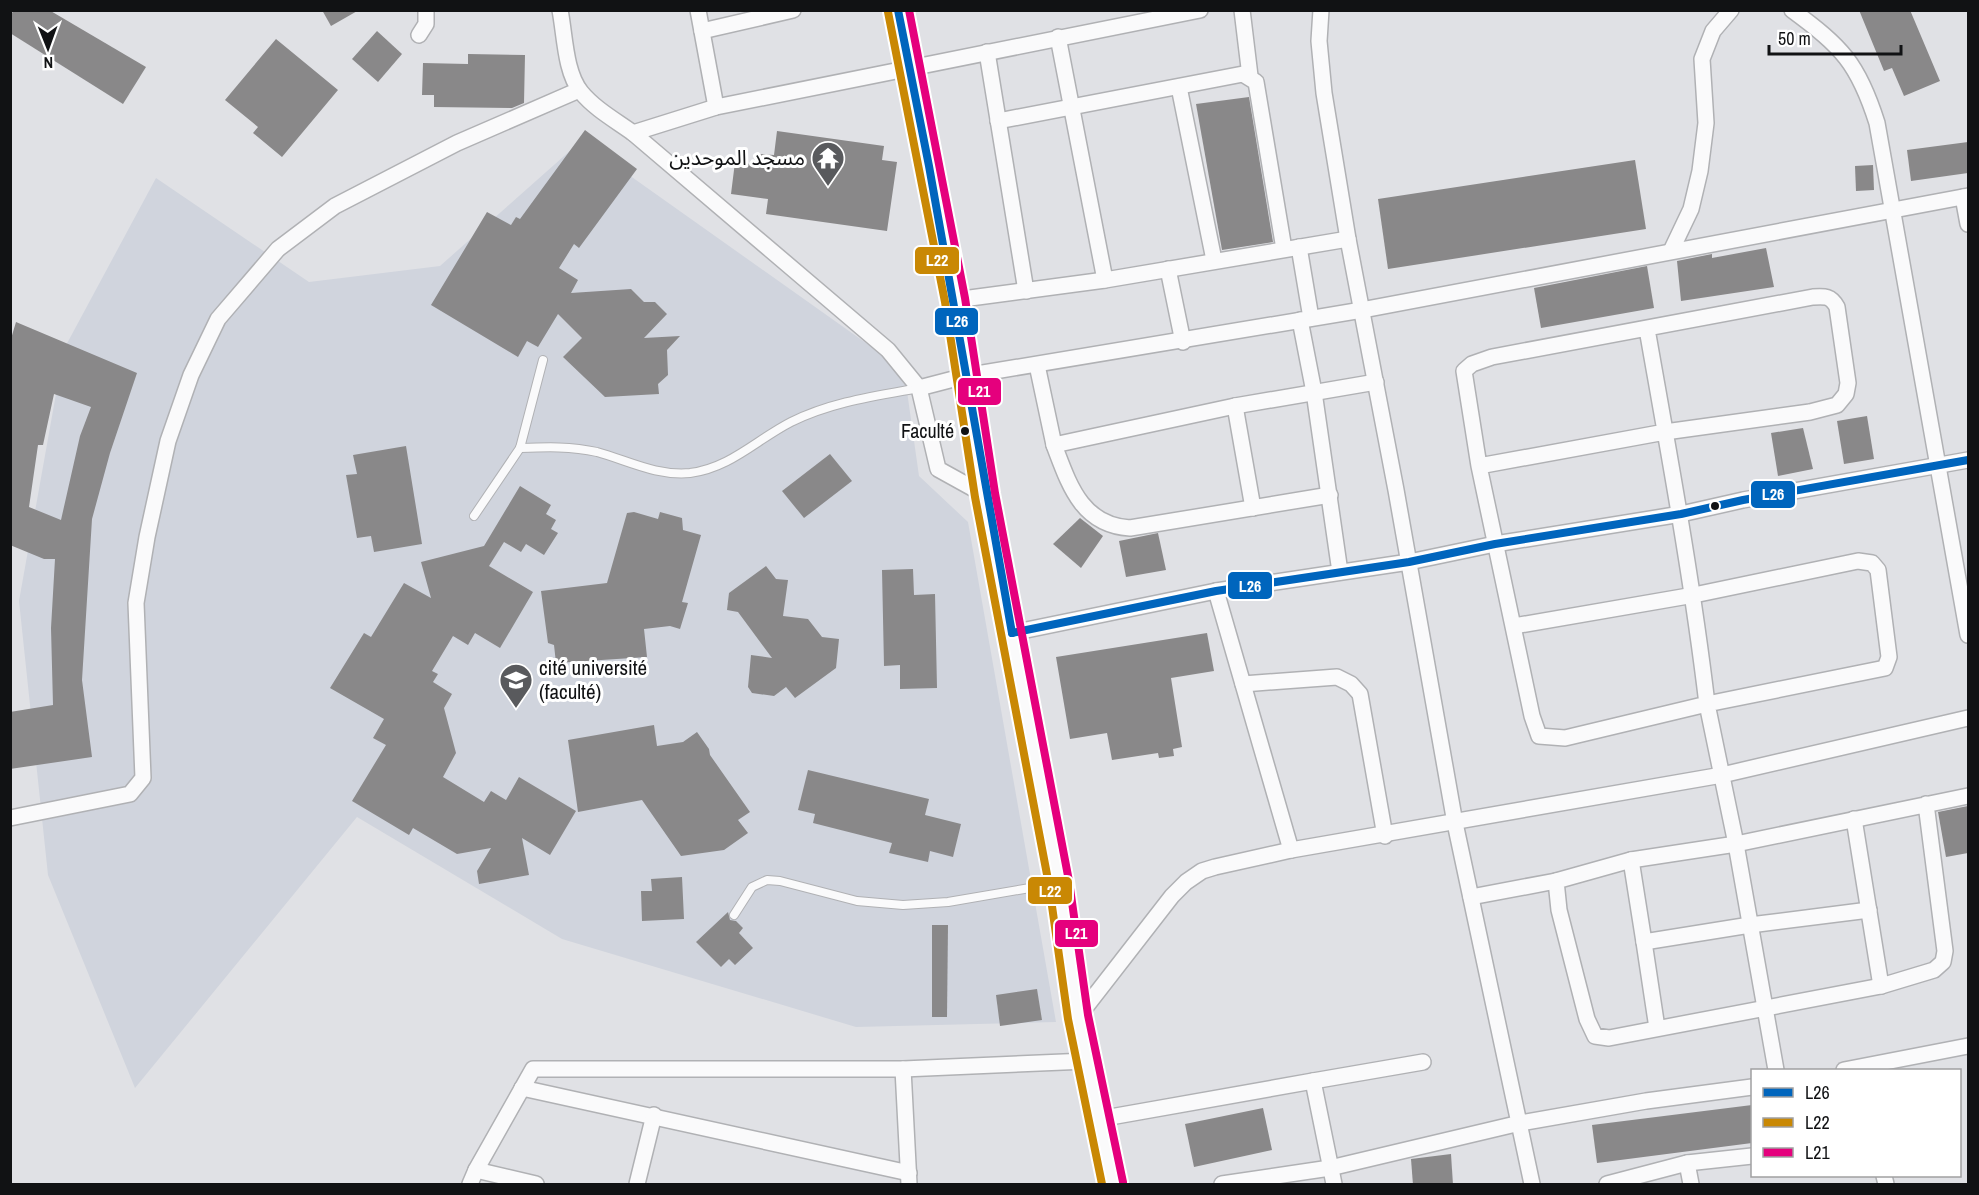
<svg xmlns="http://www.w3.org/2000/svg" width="1979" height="1195" viewBox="0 0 1979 1195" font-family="'Archivo Narrow','Noto Sans Arabic',sans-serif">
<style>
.built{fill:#d0d4dd}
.building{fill:#898889;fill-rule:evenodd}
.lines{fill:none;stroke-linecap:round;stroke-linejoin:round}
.service-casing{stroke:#b0b1b4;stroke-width:10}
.minor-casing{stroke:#b0b1b4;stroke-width:18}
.service{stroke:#fafafb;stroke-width:8}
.minor{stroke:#fafafb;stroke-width:15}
.bus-1-casing{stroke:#fff;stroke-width:12}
.bus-2-casing{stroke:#fff;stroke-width:12}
.bus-3-casing{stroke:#fff;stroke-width:12}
.bus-1{stroke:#0065bd;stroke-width:8}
.bus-2{stroke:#c98804;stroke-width:8}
.bus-3{stroke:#e5007d;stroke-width:8}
.bus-dot{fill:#111214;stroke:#fff;stroke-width:2}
.labels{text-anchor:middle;stroke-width:6;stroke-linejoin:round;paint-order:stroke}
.bus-label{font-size:20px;fill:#111214;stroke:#fff;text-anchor:end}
.poi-label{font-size:21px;fill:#111214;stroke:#fff;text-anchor:end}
.line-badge{stroke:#fff;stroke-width:2}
.badge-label{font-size:16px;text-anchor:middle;font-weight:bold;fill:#fff}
</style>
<rect width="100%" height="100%" fill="#e0e1e5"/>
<path class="built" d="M 581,141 L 904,370 L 919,476 L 968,522 L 1056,1022 L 856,1027 L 562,939 L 357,817 L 135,1088 L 48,875 L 19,601 L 64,349 L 156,178 L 309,282 L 440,266 Z"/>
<g class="building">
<path d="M 14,10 L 49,10 L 146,67 L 123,104 L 10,33 L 10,16 Z"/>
<path d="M 322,10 L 359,10 L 331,26 Z"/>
<path d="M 1859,10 L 1910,10 L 1940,81 L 1904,96 L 1892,68 L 1884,71 Z"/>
<path d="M 377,31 L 402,54 L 378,82 L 352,59 Z"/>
<path d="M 276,39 L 338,90 L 282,157 L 253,133 L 258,127 L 225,100 Z"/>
<path d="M 468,54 L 525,55 L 524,103 L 512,108 L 434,107 L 434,95 L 422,95 L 423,63 L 468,64 Z"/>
<path d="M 1249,97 L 1273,242 L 1222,250 L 1196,104 Z"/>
<path d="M 585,130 L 637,169 L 579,248 L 574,244 L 559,268 L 578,280 L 571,293 L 631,289 L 644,302 L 655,302 L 667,314 L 644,338 L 680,336 L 667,350 L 668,375 L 658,384 L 659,394 L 605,397 L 563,357 L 582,338 L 558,314 L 538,347 L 527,341 L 518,357 L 431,305 L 487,212 L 511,225 L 516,217 L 520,219 Z"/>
<path d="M 777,131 L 884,146 L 882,160 L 897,162 L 887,231 L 766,214 L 768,199 L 731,194 L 735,162 L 759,165 L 760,154 L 774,155 Z"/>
<path d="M 1968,142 L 1968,173 L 1911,181 L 1907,150 Z"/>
<path d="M 1635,160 L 1646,229 L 1388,269 L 1378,199 Z"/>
<path d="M 1873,165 L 1874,190 L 1856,191 L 1855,166 Z"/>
<path d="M 1766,248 L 1774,287 L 1681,301 L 1677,261 L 1712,254 L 1712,258 Z"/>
<path d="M 1647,266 L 1654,308 L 1541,328 L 1534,288 Z"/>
<path d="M 16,322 L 137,373 L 110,453 L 92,519 L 82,680 L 92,757 L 10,769 L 10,712 L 53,705 L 51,628 L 55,559 L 44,559 L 10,545 L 10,342 ZM 54,394 L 91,407 L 80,436 L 61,520 L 29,507 L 38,445 L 43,445 Z"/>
<path d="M 1867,416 L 1874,459 L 1844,464 L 1837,421 Z"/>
<path d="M 1803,428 L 1813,469 L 1778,476 L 1771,433 Z"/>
<path d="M 406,446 L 422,544 L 374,552 L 371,536 L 357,538 L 346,475 L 357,474 L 353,455 Z"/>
<path d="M 830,454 L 852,481 L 804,518 L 782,491 Z"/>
<path d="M 520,486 L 551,505 L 546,514 L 556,520 L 551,529 L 558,533 L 544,555 L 526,544 L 521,552 L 504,542 L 489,566 L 533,592 L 500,648 L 475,633 L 468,645 L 453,636 L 432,671 L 438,674 L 433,682 L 452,694 L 444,708 L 456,753 L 443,777 L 484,802 L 491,791 L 506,800 L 519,777 L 576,811 L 550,855 L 522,838 L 529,875 L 479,884 L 477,871 L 491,848 L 457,854 L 413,828 L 409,835 L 352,801 L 386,745 L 373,738 L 384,719 L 330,688 L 364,633 L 371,637 L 404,583 L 431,598 L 421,562 L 484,546 Z"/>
<path d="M 634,512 L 658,519 L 660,512 L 682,518 L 683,530 L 701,535 L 682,602 L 688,603 L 680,629 L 670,626 L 644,629 L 647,657 L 556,663 L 554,645 L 548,643 L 541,591 L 607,583 L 627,513 Z"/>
<path d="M 1080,518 L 1103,536 L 1081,568 L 1053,544 Z"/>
<path d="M 1158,533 L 1166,570 L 1126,577 L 1119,541 Z"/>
<path d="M 766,566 L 776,579 L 788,580 L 783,616 L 808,619 L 822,637 L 839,639 L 836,668 L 795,698 L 786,687 L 774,696 L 752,693 L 748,687 L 751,655 L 772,658 L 738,612 L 727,610 L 729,593 Z"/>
<path d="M 913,569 L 914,595 L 935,594 L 937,688 L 900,689 L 900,665 L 884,666 L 882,570 Z"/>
<path d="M 1207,633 L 1214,671 L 1171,678 L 1182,747 L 1173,749 L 1174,756 L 1159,758 L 1158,753 L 1112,760 L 1107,733 L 1070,739 L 1056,657 Z"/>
<path d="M 654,725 L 657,746 L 683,742 L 697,732 L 709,749 L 710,755 L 750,812 L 738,820 L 748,833 L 724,850 L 681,856 L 642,800 L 578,812 L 568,740 Z"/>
<path d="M 808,770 L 929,799 L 925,815 L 961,824 L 953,857 L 930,851 L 928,862 L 889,853 L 892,843 L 813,823 L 815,814 L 798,810 Z"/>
<path d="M 1968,806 L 1968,853 L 1946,857 L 1938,812 Z"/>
<path d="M 682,877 L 684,919 L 642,921 L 641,891 L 652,891 L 651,879 Z"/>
<path d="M 728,912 L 730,920 L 736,921 L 743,928 L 739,933 L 753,948 L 735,965 L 729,959 L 721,967 L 696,942 Z"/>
<path d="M 932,925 L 948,925 L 947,1017 L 932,1017 Z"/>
<path d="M 1037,989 L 1042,1020 L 1000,1026 L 996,995 Z"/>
<path d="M 1752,1105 L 1752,1143 L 1597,1163 L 1592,1125 Z"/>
<path d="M 1263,1108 L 1272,1150 L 1194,1167 L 1185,1124 Z"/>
<path d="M 1451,1154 L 1453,1185 L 1413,1185 L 1411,1159 Z"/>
</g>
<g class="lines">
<defs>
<g id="service">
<path d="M 520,448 C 546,447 571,446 597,452 C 629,461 656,476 690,473 C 730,468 756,440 791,422 C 831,402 875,396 919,388"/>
<path d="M 474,516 L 520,448 L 543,360"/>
<path d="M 734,915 L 752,887 L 767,880 L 780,881 L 857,901 L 903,905 L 948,902 L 1059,883"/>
</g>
<g id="minor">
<path d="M 560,10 C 565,36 565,72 581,92 C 595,109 615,120 633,133 L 888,350 L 919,388 L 938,469 L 985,495"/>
<path d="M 698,10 L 716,107"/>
<path d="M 898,10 L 955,300 L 985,495 L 1059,883 L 1078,1017 L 1113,1184"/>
<path d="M 1242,10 L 1250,76"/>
<path d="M 1321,10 L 1319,41 L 1324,93 L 1348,239 L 1396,490 L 1455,823 L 1532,1184"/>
<path d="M 1792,10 C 1842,47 1858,63 1877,123 L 1968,635"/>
<path d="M 702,31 L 793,10"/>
<path d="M 419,35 L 426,24 L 426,10"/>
<path d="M 1058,37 L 1105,280"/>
<path d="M 987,52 L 1026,291"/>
<path d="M 1179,87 L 1214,260"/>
<path d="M 998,121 L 1243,74 L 1256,82 L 1284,249"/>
<path d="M 633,133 L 716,107 L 1200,10"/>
<path d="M 1963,197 L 1968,224"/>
<path d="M 1299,247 L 1311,318"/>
<path d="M 1671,251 L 1691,209 L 1700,171 L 1706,123 L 1702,59 L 1713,31 L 1731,10"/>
<path d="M 1168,269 L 1183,342"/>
<path d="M 955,300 L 1105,280 L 1348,239"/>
<path d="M 1300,320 L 1314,392 L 1340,572"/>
<path d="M 1037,365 L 1054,445"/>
<path d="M 919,388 L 965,376 L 1362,310 L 1968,196"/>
<path d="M 1235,406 L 1253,508"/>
<path d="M 1479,466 L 1665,432 L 1810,412 L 1837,405 L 1846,394 L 1848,383 L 1837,307 C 1831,296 1825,296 1813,297 L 1492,357 L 1472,364 L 1464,371 L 1479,466 L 1532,716 L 1539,736 L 1565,738 L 1707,704 C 1692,578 1669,454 1647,329"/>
<path d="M 1330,495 L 1130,528 C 1081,525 1069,484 1054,445 L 1235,406 L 1376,382"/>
<path d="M 1216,591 L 1291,850"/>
<path d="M 1514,626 L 1694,595 L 1858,561 L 1872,563 L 1878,570 L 1889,657 L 1885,668 L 1707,704 L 1736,844 L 1776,1070"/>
<path d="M 1012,633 L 1216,591 L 1409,562 L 1495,544 L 1681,514 L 1743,500 L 1968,460"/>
<path d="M 1243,684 L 1337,677 L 1351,684 L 1360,694 L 1385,836"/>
<path d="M 1926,804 L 1945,951 L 1943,962 L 1934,970 L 1881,986 L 1609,1038 L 1595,1036 L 1587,1019 L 1559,910 L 1556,881 L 1631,860 L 1736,844 L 1968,796"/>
<path d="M 10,818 L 130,794 L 143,778 L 136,603 L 147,537 L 168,441 L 191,375 L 218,319 L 278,249 L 335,206 L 457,143 L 579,90"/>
<path d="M 1854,819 L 1881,986"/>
<path d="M 1631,860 L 1644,942 L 1750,925 L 1869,910"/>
<path d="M 1471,897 L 1556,881"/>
<path d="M 1644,942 L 1657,1028"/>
<path d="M 1078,1017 L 1172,896 L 1186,882 L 1202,871 L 1215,867 L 1291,850 L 1722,775 L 1968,718"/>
<path d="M 903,1069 L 909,1184"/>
<path d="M 1844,1070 L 1968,1046"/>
<path d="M 522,1088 L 909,1173"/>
<path d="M 1099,1119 L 1313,1081"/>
<path d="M 1687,1163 L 1691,1184"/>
<path d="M 476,1170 L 536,1184"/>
<path d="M 1884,1176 L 1886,1184"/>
<path d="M 470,1184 L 476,1170 L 533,1069 L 903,1069 L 1087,1061"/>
<path d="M 637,1184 L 654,1115"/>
<path d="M 1222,1184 L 1330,1168 L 1520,1123 L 1646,1101 L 1752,1087"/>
<path d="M 1334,1184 L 1313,1081 L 1423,1062"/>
<path d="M 1607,1184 L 1687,1163 L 1752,1156"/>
</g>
</defs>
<use href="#service" class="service-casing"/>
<use href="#minor" class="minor-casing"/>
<use href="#service" class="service"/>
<use href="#minor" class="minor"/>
<defs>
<g id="bus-1">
<path d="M 898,10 L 929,166 L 1012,633"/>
<path d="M 1012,633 L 1216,591 L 1409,562 L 1495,544 L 1681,514 L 1743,500 L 1968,460"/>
</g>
<path id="bus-2" d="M 888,12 L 945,302 L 975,497 L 1049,885 L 1068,1019 L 1102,1184"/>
<path id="bus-3" d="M 909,10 L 965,298 L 995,493 L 1069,881 L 1088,1015 L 1123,1182"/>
</defs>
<use href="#bus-1" class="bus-1-casing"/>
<use href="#bus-2" class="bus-2-casing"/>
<use href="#bus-3" class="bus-3-casing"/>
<use href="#bus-1" class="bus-1"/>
<use href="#bus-2" class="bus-2"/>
<use href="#bus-3" class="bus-3"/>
</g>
<defs>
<symbol id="temple-pin" viewBox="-11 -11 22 30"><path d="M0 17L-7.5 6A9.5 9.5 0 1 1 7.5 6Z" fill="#595a5d" stroke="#fff"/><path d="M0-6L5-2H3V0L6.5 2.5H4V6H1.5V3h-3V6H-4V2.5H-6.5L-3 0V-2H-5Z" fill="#fff"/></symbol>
<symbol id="university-pin" viewBox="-11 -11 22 30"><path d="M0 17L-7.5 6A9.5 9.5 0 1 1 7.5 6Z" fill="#595a5d" stroke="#fff"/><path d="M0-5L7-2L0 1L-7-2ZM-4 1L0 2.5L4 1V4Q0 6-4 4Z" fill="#fff"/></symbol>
</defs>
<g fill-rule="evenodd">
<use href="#temple-pin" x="809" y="139" width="38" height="52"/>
<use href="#university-pin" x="497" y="661" width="38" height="52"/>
</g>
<g class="bus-dot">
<circle cx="965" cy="431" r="5"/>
<circle cx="1715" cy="506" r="5"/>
</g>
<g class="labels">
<g class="bus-label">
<text x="954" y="438">Faculté</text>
</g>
<g class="poi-label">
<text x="805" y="165">مسجد الموحدين</text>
<text x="539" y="675" text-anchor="start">cité université<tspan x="539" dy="24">(faculté)</tspan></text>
</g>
</g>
<g class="line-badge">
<rect x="914" y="246" width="46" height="29" rx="6" fill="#c98804"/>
<rect x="934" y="307" width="45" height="29" rx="6" fill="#0065bd"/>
<rect x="957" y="377" width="45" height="29" rx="6" fill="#e5007d"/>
<rect x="1750" y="480" width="46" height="29" rx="6" fill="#0065bd"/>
<rect x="1227" y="571" width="46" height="29" rx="6" fill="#0065bd"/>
<rect x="1027" y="876" width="46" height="29" rx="6" fill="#c98804"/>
<rect x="1054" y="919" width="45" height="29" rx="6" fill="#e5007d"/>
</g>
<g class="badge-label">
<text x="937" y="266">L22</text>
<text x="957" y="327">L26</text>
<text x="979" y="397">L21</text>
<text x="1773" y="500">L26</text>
<text x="1250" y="592">L26</text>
<text x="1050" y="897">L22</text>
<text x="1076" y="939">L21</text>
</g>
<rect width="1979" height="1195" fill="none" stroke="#111214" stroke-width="24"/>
<rect x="1751" y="1069" width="210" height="108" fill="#ffffff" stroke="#a0a0a1" stroke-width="1.5"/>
<rect x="1763" y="1088" width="30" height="9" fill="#0065bd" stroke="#a0a0a1" stroke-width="1.5"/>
<text x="1805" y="1099" font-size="18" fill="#111214">L26</text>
<rect x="1763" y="1118" width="30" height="9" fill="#c98804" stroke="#a0a0a1" stroke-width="1.5"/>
<text x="1805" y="1129" font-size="18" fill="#111214">L22</text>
<rect x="1763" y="1148" width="30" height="9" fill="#e5007d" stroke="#a0a0a1" stroke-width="1.5"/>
<text x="1805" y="1159" font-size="18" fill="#111214">L21</text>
<g transform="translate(48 48) rotate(179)" stroke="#ffffff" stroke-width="4.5" paint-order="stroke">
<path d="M0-4.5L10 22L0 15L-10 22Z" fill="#111214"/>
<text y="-9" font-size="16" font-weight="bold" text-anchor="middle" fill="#111214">N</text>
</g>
<path d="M1769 45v9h132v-9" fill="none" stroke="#111214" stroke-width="3"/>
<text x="1778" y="45" font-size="18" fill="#111214" stroke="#ffffff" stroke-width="4.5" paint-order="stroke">50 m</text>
</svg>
